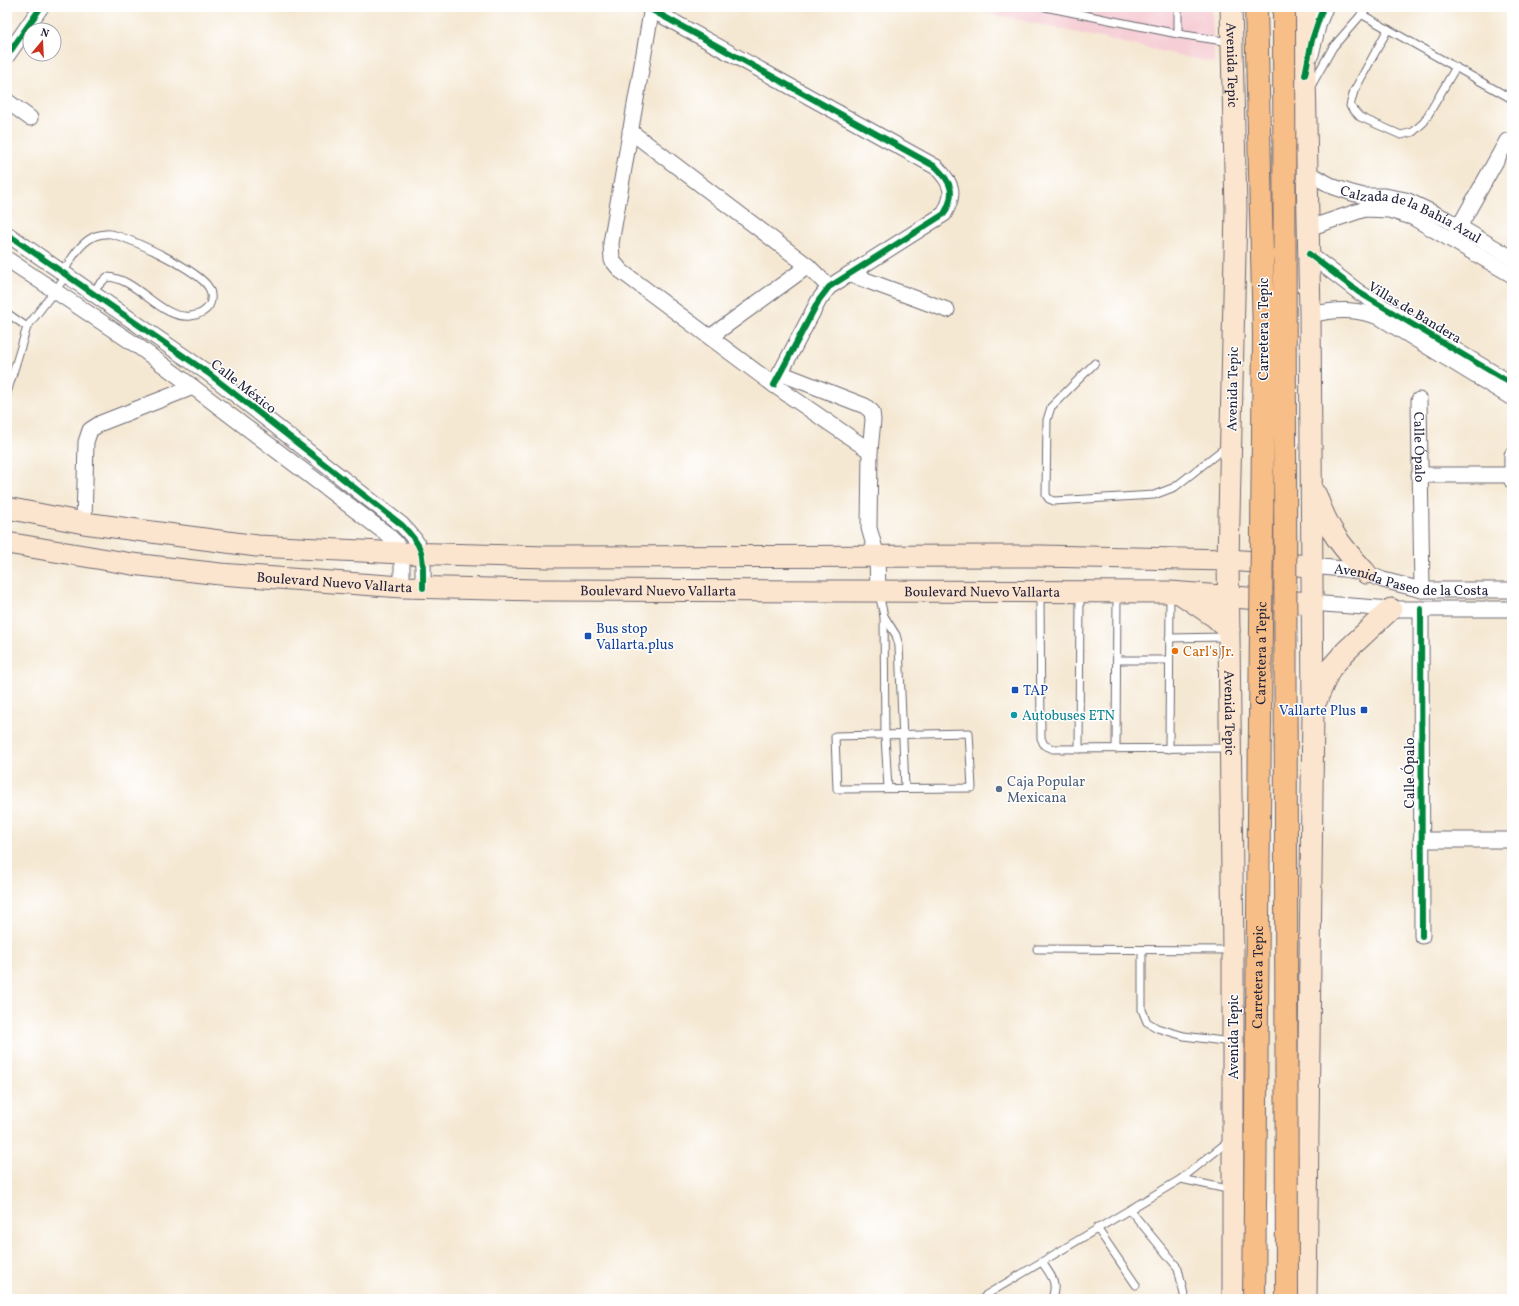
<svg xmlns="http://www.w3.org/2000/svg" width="1519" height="1306" viewBox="0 0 1519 1306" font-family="Vollkorn,serif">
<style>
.built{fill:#f6cfd6}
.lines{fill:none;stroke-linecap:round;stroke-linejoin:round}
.service-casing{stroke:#6c6770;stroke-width:9}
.minor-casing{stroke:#6c6770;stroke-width:17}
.tertiary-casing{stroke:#6c6770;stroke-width:21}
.secondary-casing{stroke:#6c6770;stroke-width:23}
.service{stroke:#fff;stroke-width:7}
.minor{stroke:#fff;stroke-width:15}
.tertiary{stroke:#fff;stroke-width:19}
.secondary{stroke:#fce5cf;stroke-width:21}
.trunk-bridge-casing{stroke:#6c6770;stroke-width:24;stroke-linecap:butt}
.trunk-bridge{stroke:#f7be88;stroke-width:22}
.cycleway-casing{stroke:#fff;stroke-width:8}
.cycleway{stroke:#00873e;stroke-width:6}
.transit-dot{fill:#1a4fb4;stroke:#fff;stroke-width:1.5}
.food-dot{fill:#e8710a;stroke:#fff;stroke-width:1.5}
.culture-dot{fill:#0f9aa8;stroke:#fff;stroke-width:1.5}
.service-dot{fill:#5c6f8a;stroke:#fff;stroke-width:1.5}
.labels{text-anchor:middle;stroke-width:3;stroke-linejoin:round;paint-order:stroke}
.street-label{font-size:14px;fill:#22223b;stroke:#fff}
.transit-label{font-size:14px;fill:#164399;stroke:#fff;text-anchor:start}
.food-label{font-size:14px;fill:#c56008;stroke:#fff;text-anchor:start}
.culture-label{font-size:14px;fill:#0d838f;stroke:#fff;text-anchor:start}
.service-label{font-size:14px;fill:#4e5e75;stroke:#fff;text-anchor:start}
</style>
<rect width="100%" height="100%" fill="#fff"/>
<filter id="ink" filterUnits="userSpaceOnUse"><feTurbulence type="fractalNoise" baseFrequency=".025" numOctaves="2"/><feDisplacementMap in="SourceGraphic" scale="8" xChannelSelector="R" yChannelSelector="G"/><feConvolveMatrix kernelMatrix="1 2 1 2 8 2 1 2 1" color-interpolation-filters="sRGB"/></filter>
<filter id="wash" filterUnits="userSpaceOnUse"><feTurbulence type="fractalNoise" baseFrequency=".012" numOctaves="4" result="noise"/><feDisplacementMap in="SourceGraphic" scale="16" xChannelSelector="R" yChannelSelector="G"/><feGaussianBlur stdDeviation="0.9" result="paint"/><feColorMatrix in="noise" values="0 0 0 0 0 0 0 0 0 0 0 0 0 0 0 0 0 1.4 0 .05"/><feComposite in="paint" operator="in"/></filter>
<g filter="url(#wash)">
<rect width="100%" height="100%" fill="#f5e8d3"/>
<path class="built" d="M 959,7 L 1212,7 L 1214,63 Z"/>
</g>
<g filter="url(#ink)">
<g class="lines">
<defs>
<g id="service">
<path d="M 1045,7 L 1178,34 L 1230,42"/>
<path d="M 1361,14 L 1512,99"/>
<path d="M 1388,29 L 1354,91 L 1350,106 L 1360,117 L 1401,135 L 1413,132 L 1424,122 L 1456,67"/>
<path d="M 1178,34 L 1178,7"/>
<path d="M 1311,86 L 1333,47 L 1368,7"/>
<path d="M 62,274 C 71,260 78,245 93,237 C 97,235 107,233 111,234 C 132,239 199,270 209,288 C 212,293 212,301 209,306 C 205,312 198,315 191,316 C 160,320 138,278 107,277 L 91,293"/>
<path d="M 7,313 L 27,327"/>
<path d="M 1095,363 L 1051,407 L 1047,420 L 1046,495 L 1049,499 L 1054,501 L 1154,495 L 1175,487 L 1227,446"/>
<path d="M 7,393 L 27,327 L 66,276"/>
<path d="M 879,594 L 884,616 L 885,736 L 888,788"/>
<path d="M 1040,594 L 1041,738 L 1044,745 L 1053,749 L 1229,748"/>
<path d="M 884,616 L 896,635 L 899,646 L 905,788"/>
<path d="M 1169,638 L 1226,637"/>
<path d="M 1117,660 L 1168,660"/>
<path d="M 969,733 L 972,788 L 837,789 L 835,736 Z"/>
<path d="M 1079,749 L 1080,594"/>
<path d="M 1116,749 L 1117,594"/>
<path d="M 1169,749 L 1170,594"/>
<path d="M 1037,949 L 1231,950"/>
<path d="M 1142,950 L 1142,1010 L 1147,1022 L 1157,1028 L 1184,1036 L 1231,1042"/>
<path d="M 1181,1179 L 1232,1190"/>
<path d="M 1130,1210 L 1178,1268 L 1185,1299"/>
<path d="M 1097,1228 L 1136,1285"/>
<path d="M 1042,1262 C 1051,1276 1058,1281 1052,1299"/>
<path d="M 983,1299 L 986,1295 L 1181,1179 L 1230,1140"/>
</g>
<g id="minor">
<path d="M 652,7 L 611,243 L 612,260 L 621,271 L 774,385 L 870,451"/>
<path d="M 652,10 L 936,167 C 952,183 956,193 944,214 L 829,287 L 819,300 L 774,385"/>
<path d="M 7,56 L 41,7"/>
<path d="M 7,101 L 30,118"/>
<path d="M 630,131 L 808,266 L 829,287"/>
<path id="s1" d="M 1308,173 L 1334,187 L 1352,193 L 1364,196 L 1385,196 L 1406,200 L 1446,219 L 1512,258"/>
<path d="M 1309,228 L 1365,209 L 1389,210 L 1412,217 L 1512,275"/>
<path d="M 7,234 L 208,373 L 402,525 C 426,549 423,556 423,588"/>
<path d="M 1455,234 L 1507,141"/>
<path d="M 1309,254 L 1360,293 L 1512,384"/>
<path d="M 7,259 L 139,347 L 193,387 L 388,535 L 396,543 L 402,553 L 402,587"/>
<path d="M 849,274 L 947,310"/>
<path d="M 1310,315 C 1335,309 1357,308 1381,318 L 1512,398"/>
<path d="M 710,337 L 808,266"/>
<path d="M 780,373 L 865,406 L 872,412 L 873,420 L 870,451 L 869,528 L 877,556 L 878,592"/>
<path id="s2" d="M 1419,400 L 1422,590"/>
<path d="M 1512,455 L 1512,481"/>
<path d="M 1419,475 L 1512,475"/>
<path d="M 84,523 L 86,442 L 90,430 L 101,423 L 193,387"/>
<path id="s3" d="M 1311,566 L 1343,569 L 1366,573 L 1383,580 L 1422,590 L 1512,590"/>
<path d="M 1311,603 L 1391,609 L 1512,609"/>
<path d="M 1421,609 L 1422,936"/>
<path d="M 1421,840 L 1512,840"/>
</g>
<path id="tertiary" d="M 1309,54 L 1317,22 L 1323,7"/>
<g id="secondary">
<path id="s4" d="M 1231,7 L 1236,209 L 1228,560 L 1233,950 L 1233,1299"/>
<path d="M 1305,7 L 1305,75 L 1310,315 L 1313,709 L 1306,1299"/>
<path d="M 1316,495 C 1328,530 1341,546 1366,573"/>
<path d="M 7,508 L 84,523 L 257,546 L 402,553 L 547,557 L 1040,556 L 1228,560 L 1311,566"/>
<path id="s5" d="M 7,543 L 132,564 L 220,574 L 402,587 L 539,590 L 1170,592 L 1311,603"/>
<path d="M 1181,594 L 1215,617 L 1229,630"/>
<path d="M 1316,701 L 1330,669 L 1346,651 L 1391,609"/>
</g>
</defs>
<use href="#service" class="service-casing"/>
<use href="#minor" class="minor-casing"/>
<use href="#tertiary" class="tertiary-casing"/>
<use href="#secondary" class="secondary-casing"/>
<use href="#service" class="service"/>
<use href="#minor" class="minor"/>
<use href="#tertiary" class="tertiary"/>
<use href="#secondary" class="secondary"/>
<defs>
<g id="trunk-bridge">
<path d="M 1284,7 L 1287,1299"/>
<path id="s6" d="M 1254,1299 L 1264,337 L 1256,7"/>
</g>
</defs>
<use href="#trunk-bridge" class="trunk-bridge-casing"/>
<use href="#trunk-bridge" class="trunk-bridge"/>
<defs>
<g id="cycleway">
<path d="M 652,10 L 936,167 C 952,183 956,193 944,214 L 829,287 L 819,300 L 774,385"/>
<path d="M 7,56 L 41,7"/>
<path d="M 1305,75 L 1312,40 L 1323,7"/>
<path d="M 7,234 L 208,373 L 402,525 C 426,549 423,556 423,588"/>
<path d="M 1309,254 L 1360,293 L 1512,384"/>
<path d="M 1421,609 L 1422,936"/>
</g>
</defs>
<use href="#cycleway" class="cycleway-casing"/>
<use href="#cycleway" class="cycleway"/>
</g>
</g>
<g class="transit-dot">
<rect x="584" y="632" width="8" height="8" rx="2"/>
<rect x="1011" y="686" width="8" height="8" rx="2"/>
<rect x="1360" y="706" width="8" height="8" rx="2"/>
</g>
<circle class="food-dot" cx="1175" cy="651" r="4"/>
<circle class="culture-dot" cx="1014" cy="715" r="4"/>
<circle class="service-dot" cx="999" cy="789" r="4"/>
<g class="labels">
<g class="street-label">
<text dy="5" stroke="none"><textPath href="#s4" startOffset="58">Avenida Tepic</textPath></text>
<text dy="5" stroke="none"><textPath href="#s1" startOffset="112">Calzada de la Bahía Azul</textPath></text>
<text transform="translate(1415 312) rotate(31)" y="5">Villas de Bandera</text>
<text transform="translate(1263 329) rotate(-90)" y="5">Carretera a Tepic</text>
<text transform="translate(244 386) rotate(38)" y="5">Calle México</text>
<text transform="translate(1232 389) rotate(-89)" y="5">Avenida Tepic</text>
<text dy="5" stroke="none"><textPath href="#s2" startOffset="47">Calle Ópalo</textPath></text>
<text dy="5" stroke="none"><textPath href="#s3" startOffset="102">Avenida Paseo de la Costa</textPath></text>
<text dy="5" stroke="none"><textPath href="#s5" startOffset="330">Boulevard Nuevo Vallarta</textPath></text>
<text dy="5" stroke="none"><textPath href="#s5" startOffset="654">Boulevard Nuevo Vallarta</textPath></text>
<text dy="5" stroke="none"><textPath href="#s5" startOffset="978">Boulevard Nuevo Vallarta</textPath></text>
<text dy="5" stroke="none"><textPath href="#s6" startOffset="646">Carretera a Tepic</textPath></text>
<text dy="5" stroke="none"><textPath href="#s4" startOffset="706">Avenida Tepic</textPath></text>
<text transform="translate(1409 773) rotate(-90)" y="5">Calle Ópalo</text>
<text dy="5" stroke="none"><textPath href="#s6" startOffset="322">Carretera a Tepic</textPath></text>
<text transform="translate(1233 1037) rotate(-90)" y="5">Avenida Tepic</text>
</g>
<g class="transit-label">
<text x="596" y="633">Bus stop<tspan x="596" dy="16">Vallarta.plus</tspan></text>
<text x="1023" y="695">TAP</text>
<text x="1356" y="715" text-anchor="end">Vallarte Plus</text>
</g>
<g class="food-label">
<text x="1183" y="656">Carl's Jr.</text>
</g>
<g class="culture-label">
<text x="1022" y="720">Autobuses ETN</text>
</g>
<g class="service-label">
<text x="1007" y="786">Caja Popular<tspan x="1007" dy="16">Mexicana</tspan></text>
</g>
</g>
<rect width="1519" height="1306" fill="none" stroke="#fff" stroke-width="24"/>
<g transform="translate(42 42) rotate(18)"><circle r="19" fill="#ffffff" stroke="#a7a7b1"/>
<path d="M0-3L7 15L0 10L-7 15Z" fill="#c8321e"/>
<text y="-6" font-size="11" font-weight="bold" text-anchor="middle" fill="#22223b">N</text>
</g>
</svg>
